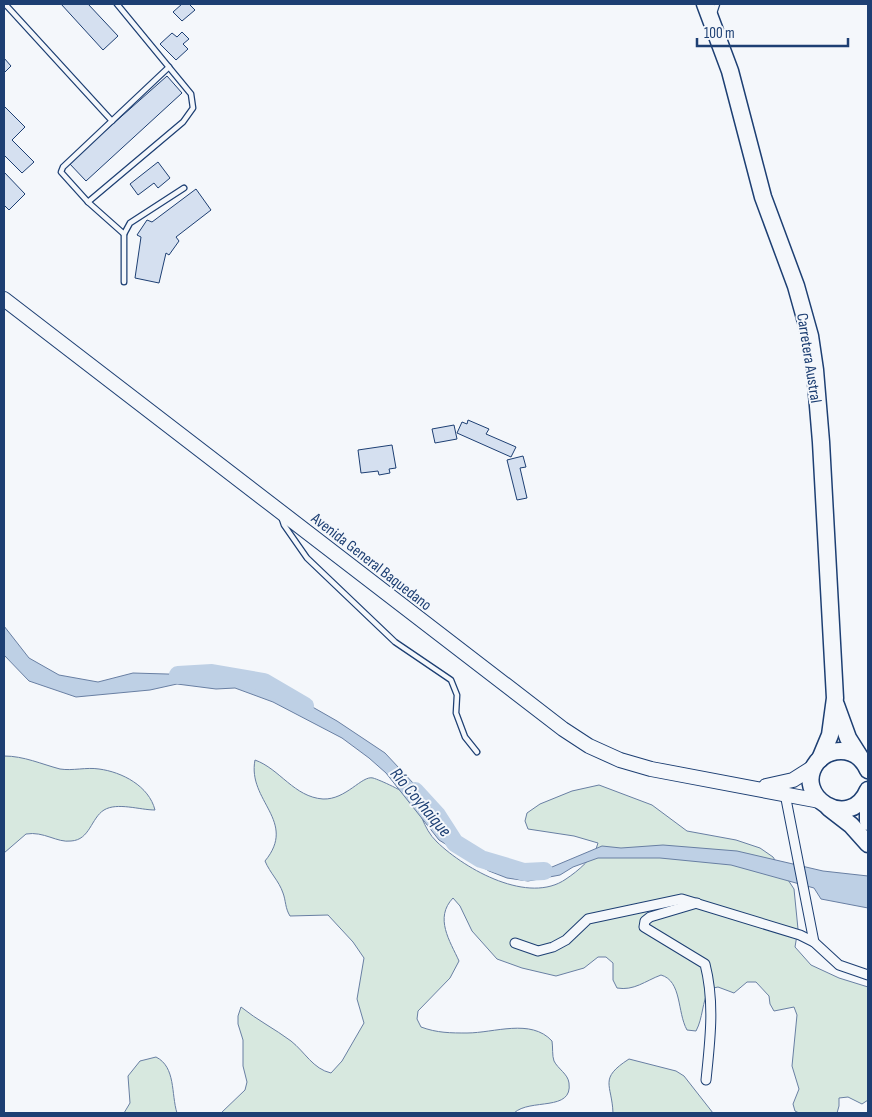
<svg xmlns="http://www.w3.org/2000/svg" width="872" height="1117" viewBox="0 0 872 1117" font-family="'Sofia Sans Condensed',sans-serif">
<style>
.green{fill:#d7e8df;stroke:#687fa3}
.water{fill:#bed0e5;stroke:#687fa3}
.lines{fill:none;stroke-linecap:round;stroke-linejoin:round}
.river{stroke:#bed0e5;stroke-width:18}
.building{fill:#d5e0f0;stroke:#1d3f73}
.lane-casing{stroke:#1d3f73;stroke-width:7}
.street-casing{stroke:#1d3f73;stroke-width:11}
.primary-casing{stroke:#1d3f73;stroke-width:16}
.highway-casing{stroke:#1d3f73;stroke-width:19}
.lane{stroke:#f4f7fb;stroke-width:4.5}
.street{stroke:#f4f7fb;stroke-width:9}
.primary{stroke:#f4f7fb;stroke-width:14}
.highway{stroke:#f4f7fb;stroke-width:16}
.labels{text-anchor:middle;stroke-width:4;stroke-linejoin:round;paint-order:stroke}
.street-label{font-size:16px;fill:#1d3f73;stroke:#f4f7fb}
.water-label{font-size:18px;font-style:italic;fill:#1d3f73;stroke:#f4f7fb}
</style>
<rect width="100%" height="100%" fill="#f4f7fb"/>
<g class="green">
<path d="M 4,756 C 24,756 41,764 60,769 C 73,771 86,767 99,769 C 122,772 149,786 155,810 C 140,810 117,802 104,810 C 91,818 90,840 71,841 C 57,843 44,831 26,834 L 4,853 Z"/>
<path d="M 255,760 C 280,769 294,797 323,799 C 346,800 362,775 373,778 C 380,780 406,792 410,797 C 421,808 422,828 437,842 C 466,870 529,905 566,879 C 578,871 595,857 598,843 L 574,836 L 528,829 L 525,821 L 527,813 L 540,804 L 572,791 L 599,785 L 652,805 L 687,831 L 736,840 L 760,848 L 773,857 L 794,889 L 798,929 L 795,947 L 811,965 L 839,978 L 868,987 L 868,1100 L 862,1104 L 848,1097 L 839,1098 L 839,1106 L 837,1113 L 799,1113 L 795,1111 L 793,1104 L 799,1089 L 792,1066 L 797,1015 L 794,1007 L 774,1011 L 770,1004 L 769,996 L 756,982 L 747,982 L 734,993 L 718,987 L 709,989 C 702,1002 703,1018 696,1031 L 687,1030 C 677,1012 682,981 661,975 C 645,981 634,991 617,988 L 613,980 L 613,963 L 606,957 L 598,957 L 584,968 L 556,976 L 522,968 L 497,959 L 472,931 L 460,906 L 453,898 C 434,918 450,941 459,961 L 450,978 L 418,1011 L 417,1019 L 421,1027 C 437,1033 451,1033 467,1033 C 494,1033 531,1018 552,1041 C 553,1047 552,1056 554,1061 C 558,1069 568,1074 569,1083 C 573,1112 530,1098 514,1113 L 221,1113 L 245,1090 L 247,1082 L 243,1066 L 243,1040 L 238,1024 L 238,1016 L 241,1007 C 257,1020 275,1029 291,1041 C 305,1052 313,1069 331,1073 L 342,1061 L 364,1023 L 357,999 L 364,958 L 353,942 L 328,915 L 290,916 C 285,908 286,901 283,893 C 279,881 270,873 265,861 C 298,821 247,801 255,760 Z"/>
<path d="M 156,1057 C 176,1067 171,1094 177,1113 L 124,1113 L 130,1103 L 128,1076 L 140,1061 Z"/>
<path d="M 629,1059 L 676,1071 L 684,1076 L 713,1113 L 613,1113 C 612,1084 598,1079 629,1059 Z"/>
</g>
<path class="water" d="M 4,626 L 29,658 L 59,675 L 98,682 L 133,673 L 234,676 L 302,701 L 337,721 L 385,753 L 414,784 L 439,822 L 459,840 L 489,864 L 515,872 L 552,867 L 602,846 L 621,848 L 663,845 L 737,851 L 823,871 L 868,876 L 868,908 L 821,899 L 814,888 L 731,865 L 660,858 L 598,858 L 573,867 L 560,875 L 528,881 L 507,878 L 489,871 L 439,840 L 386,773 L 369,758 L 342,738 L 273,702 L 235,688 L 216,689 L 177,684 L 150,690 L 76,697 L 29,681 L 4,655 Z"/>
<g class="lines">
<g class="river">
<path d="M 178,675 L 212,673 L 264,682 L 305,706"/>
<path d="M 415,791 L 437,815 L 455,843 L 481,859 L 524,872 L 544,871"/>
</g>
</g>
<g class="building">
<path d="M 61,4 L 88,4 L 118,36 L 103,50 Z"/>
<path d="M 182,4 L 189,4 L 195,10 L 182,21 L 173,12 Z"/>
<path d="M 182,32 L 189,39 L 183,44 L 188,49 L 176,60 L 160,44 L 172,33 L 177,37 Z"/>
<path d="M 4,58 L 11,66 L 4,73 Z"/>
<path d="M 167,76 L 182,93 L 86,181 L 69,163 Z"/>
<path d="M 4,106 L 25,127 L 12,140 L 34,162 L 22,173 L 4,155 Z"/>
<path d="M 158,162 L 170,178 L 158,188 L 154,183 L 138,195 L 130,184 Z"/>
<path d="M 4,172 L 25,194 L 9,210 L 4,205 Z"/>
<path d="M 196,189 L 211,210 L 176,237 L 179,241 L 169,255 L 166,253 L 159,283 L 135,278 L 141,237 L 137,235 L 147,220 L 152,222 Z"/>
<path d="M 468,420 L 489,429 L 486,434 L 516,447 L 511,457 L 457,433 L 462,422 L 467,424 Z"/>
<path d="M 454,425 L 457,439 L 435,443 L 432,429 Z"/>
<path d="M 392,445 L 396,468 L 389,469 L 390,473 L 379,475 L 378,471 L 361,473 L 358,450 Z"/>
<path d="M 523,456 L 526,467 L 520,468 L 527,498 L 517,500 L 507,460 Z"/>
</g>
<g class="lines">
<defs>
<g id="lane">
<path d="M 5,4 L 112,121"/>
<path d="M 714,13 L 717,4"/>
<path d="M 88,202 L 183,122 L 193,108 L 191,94 L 117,4"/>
<path d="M 124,234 L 88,202 L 61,172 L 63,167 L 169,67"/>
<path d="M 124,282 L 124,234 L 130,223 L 184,188"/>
<path d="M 282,519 L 284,525 L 307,558 L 395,642 L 451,680 L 457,695 L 456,713 L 465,737 L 477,752"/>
</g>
<g id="street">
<path d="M 785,794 L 814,942"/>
<path d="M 697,903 L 650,917 L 645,921 L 644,927 L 705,964 C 715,1003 710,1041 706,1080"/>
<path d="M 515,943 L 538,951 L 553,947 L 566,940 L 588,919 L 682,899 L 800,935 L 814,942 L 839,965 L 868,975"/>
</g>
<g id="primary">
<path d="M 4,299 L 563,729 L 589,746 L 620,760 L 651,769 L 820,801"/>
<path d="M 766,786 L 793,780 L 815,766"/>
</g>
<g id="highway">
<path d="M 705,4 L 730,71 L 763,197 L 796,286 L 810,336 L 815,370 L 821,442 L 835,698 L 830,735 L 820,759"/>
<path d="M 836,705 L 848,738 L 860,757"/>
<path d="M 868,770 C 863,759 854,751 841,751 C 832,751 823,755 817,762 C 791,796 850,833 868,790"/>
<path d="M 868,792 L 868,822"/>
<path d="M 829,808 L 851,825 L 868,844"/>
</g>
</defs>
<use href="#lane" class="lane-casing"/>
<use href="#street" class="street-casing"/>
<use href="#primary" class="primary-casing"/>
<use href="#highway" class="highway-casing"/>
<use href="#lane" class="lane"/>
<use href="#street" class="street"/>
<use href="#primary" class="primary"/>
<use href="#highway" class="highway"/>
</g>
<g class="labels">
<g class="street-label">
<text transform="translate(810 358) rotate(81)" y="6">Carretera Austral</text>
<text transform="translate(372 561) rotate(38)" y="6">Avenida General Baquedano</text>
</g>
<g class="water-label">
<text transform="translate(421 802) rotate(50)" y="6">Río Coyhaique</text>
</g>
</g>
<rect width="872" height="1117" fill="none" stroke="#1d3f73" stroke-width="10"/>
<path d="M697 38v8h151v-8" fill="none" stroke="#1d3f73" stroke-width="2.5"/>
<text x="704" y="38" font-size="15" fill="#1d3f73" stroke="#f4f7fb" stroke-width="4" paint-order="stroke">100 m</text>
</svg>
